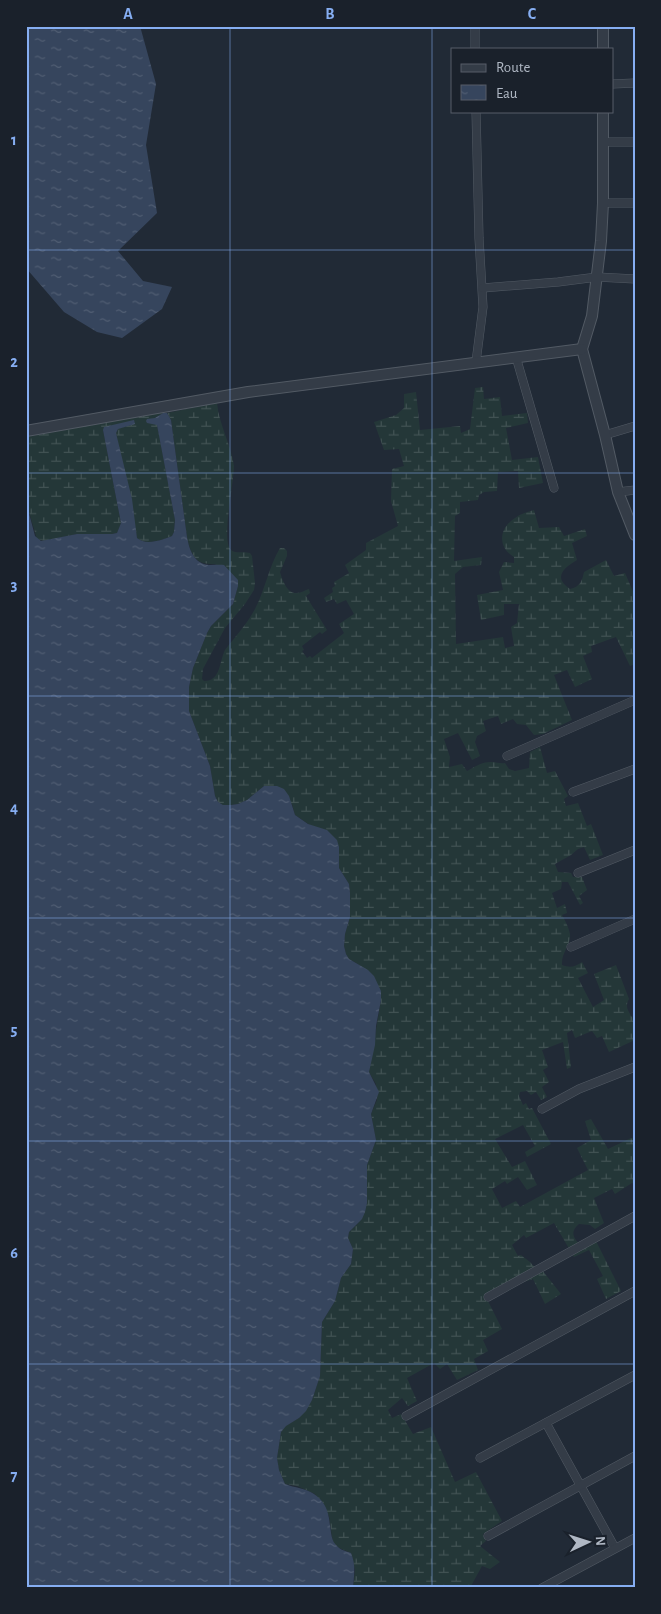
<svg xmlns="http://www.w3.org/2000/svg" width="661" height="1614" viewBox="0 0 661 1614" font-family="'Alegreya Sans',sans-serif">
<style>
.wetland{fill:url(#wetland-marsh)}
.water{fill:url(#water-ripples)}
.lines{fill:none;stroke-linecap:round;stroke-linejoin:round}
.minor-casing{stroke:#525a64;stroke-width:9}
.tertiary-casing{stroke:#525a64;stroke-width:12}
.minor{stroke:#343c47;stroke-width:8}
.tertiary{stroke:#343c47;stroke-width:10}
.grid{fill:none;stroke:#86aef2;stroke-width:1;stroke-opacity:0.55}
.neatline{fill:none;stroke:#86aef2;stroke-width:2}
.grid-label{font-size:16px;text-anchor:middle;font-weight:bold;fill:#86aef2}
</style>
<defs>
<pattern id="wetland-marsh" width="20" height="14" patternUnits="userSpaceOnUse" patternTransform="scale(1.25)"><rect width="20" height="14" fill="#243738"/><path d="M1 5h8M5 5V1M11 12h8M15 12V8" fill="none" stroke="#415253"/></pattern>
<pattern id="water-ripples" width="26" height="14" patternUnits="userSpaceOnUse" patternTransform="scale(1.25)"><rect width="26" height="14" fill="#36455d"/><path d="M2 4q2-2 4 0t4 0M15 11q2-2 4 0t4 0" fill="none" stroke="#515e73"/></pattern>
</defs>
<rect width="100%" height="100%" fill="#212a36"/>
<g class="wetland">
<path d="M 483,387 L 484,399 L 500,397 L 502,416 L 527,413 L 528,423 L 506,428 L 512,460 L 538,457 L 543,483 L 519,488 L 518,471 L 498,472 L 497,491 L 484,492 L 479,495 L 478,500 L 460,502 L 460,513 L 455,516 L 454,561 L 482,557 L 481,565 L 463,567 L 455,574 L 456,644 L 503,637 L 505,648 L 514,646 L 511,627 L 517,623 L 519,604 L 504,604 L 504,615 L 481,620 L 477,595 L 503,590 L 499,572 L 504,562 L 514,563 L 514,557 C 497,547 499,528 515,518 C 520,514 527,512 534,510 L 539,528 L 559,527 L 564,536 L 585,529 L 587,536 L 572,543 L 577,560 C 563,568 553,578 570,589 C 580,587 582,581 584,572 L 606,560 L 614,576 L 625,573 L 635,596 L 635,604 L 633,605 L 635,608 L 635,664 L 630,666 L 616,637 L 591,646 L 592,652 L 583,656 L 592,679 L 575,687 L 567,670 L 554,675 L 572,720 L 543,734 L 534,735 L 526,725 L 517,724 L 513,719 L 501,724 L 498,716 L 483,721 L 486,731 L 477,736 L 475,742 L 480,756 L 472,760 L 458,733 L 444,739 L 450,757 L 449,767 L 462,764 L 467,771 C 475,767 483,761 492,762 C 497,762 500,764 505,763 L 509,769 L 515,771 L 529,768 L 530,752 L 540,747 L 547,773 L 555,771 L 568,796 L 564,799 L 566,806 L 578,803 L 587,826 L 591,824 L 603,855 L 590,860 L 584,847 L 578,849 L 571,855 L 555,864 L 558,872 L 571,873 L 573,877 L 582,877 L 587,890 L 579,896 L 583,903 L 580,905 L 568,882 L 562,882 L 561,889 L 552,893 L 557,908 L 565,904 L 567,913 L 562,915 C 565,920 569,928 570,934 C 571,945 561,953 562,965 C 570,968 575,967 582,962 L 588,973 L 578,978 L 593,1007 L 604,1000 L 594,974 L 616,965 L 629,999 C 623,1009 632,1014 635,1023 C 636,1028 635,1035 635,1040 L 609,1052 L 602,1036 L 597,1038 L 592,1031 L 575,1038 L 572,1030 L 567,1033 L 571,1067 L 567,1069 L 563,1042 L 542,1050 L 548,1067 L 543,1070 L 549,1082 L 542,1087 L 547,1097 L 541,1100 L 536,1092 L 531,1095 L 527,1091 L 520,1092 L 519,1096 L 523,1105 L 526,1103 L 529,1109 L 532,1108 L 551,1144 L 527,1157 L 525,1152 L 535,1146 L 523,1125 L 495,1139 L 512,1167 L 525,1161 L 537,1185 L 527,1190 L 518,1177 L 507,1184 L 505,1181 L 492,1189 L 502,1208 L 516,1201 L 520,1207 L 588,1170 L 577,1148 L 591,1140 L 585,1121 L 591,1119 L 608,1149 L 631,1138 L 635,1139 L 635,1185 L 632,1183 L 615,1194 L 612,1189 L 594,1198 L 604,1223 L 595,1229 L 590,1225 L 579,1224 C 568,1233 575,1240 583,1248 L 596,1241 L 621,1291 L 606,1299 L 597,1279 L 603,1276 L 589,1250 L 574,1257 L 554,1223 L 526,1238 L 524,1235 L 512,1245 L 518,1256 L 521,1255 L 530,1262 L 538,1271 L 542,1270 L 561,1294 L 545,1304 L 533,1279 L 489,1293 L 485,1295 L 502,1329 L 483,1340 L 488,1351 L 474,1359 L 478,1370 L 457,1380 L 447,1364 L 440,1369 L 434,1363 L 407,1378 L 417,1401 L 408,1406 L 402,1398 L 388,1410 L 392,1418 L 401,1414 L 413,1434 L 431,1427 L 455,1482 L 476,1472 L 502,1521 L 483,1534 L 486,1541 L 480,1546 L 500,1562 L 490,1569 L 482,1566 L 471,1586 L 472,1588 L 353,1588 L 355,1570 L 351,1553 L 339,1548 L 334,1544 L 332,1537 L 329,1516 L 315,1494 L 297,1486 L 285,1484 L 279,1470 L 277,1458 L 281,1432 L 285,1426 L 299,1418 L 312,1400 L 320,1376 L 322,1322 L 335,1301 L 341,1278 L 351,1264 L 353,1249 L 348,1238 L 349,1232 L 358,1223 L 367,1203 L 367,1165 L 376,1140 L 371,1114 L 377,1100 L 376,1084 L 369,1072 L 381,1000 L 358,964 L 349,959 L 346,954 L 344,946 L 345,934 L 350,917 L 350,893 L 349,884 L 339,868 L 339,861 L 313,827 L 295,815 L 292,804 L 264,786 L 247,800 L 238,804 L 231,805 L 223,805 L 218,802 L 215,796 L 210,766 L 189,711 L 189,687 L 193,668 L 207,633 L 211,626 L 233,604 L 238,586 L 215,564 C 195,565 191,555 187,537 L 171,420 L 167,413 L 217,403 C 219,425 231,444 234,466 C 234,482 221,541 231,550 C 236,554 244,551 250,553 L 252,556 L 255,583 L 254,590 L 245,604 L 225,628 L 203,669 L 202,679 L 204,681 C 221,681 219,662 225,650 C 235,637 247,624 255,609 C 265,590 269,566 280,548 L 284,548 L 287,551 L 287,556 L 280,572 C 282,579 287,594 297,593 C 301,593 305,590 309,589 L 310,593 L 306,596 L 327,630 L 322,634 L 320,632 L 302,646 L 304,650 L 302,651 L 307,658 L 310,656 L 312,658 L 344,633 L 339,624 L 354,614 L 346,600 L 337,604 L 334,599 L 326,602 L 324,598 L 333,592 L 332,588 L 335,586 L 334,582 L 349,573 L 345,565 L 366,550 L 366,543 L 398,526 L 391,501 L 392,469 L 404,466 L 399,449 L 384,450 L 374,422 L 396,415 L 404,408 L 404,394 L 416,392 L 420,430 L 460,426 L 461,433 L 470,429 L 475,388 Z"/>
<path d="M 160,413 L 163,413 L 155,418 L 155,423 L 157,424 L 175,520 L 174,532 L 172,536 C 162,540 146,546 137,538 L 116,433 L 118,429 L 103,430 L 121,523 L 117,533 L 112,534 L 77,534 L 44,541 L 37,539 L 26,502 L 26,437 Z"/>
</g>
<g class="water">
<path d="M 26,26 L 140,26 L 156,84 L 146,145 L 157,213 L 118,251 L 143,281 L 172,287 L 162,309 L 122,338 L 97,332 L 64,312 L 26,268 Z"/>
<path d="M 163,413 L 167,413 L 171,420 L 187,537 C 189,547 192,560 204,564 C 209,566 218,564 224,565 L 238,580 L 238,586 L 233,604 L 211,626 L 207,633 L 193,668 L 189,687 L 189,711 L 210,766 L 215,796 L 218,802 L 223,805 L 231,805 L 238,804 L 247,800 L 264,786 L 277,786 L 284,789 L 289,796 L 295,815 L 308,824 L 327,830 L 337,840 L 339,847 L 339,868 L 349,884 L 350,893 L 350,917 L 345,934 L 344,946 L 346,954 L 349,959 L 368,970 L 374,976 L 381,991 L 381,1000 L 376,1026 L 375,1045 L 369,1072 L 379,1092 L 371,1114 L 376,1140 L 367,1165 L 367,1203 L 365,1212 L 362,1219 L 349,1232 L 348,1238 L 353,1249 L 351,1264 L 341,1278 L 335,1301 L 322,1322 L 320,1376 L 312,1400 L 306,1411 L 299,1418 L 286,1426 L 281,1432 L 277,1458 L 279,1470 L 285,1484 C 295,1488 305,1488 314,1494 C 337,1509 325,1536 337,1546 C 340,1550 346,1551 351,1553 C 356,1565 354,1575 353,1588 L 26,1588 L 26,548 L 28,546 L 29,540 L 26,529 L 26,502 L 35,536 L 41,541 L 77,534 L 112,534 L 117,533 L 121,523 L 103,430 L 104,427 L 134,420 L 135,424 L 118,429 L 116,433 L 132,499 L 137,538 C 146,546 162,540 172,536 L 174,532 L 175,520 L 157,425 L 147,423 L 146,421 L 147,419 L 155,418 Z"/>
</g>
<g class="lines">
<defs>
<g id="minor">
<path d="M 475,49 L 475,26"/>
<path d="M 612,84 L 635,83"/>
<path d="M 476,111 L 479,238 L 483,307 L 476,362"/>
<path d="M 603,142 L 635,142"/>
<path d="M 603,203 L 635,203"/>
<path d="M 483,288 L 558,282 L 597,277 L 635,279"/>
<path d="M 516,357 L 554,488"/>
<path d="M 605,435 L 635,426"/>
<path d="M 618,492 L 635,490"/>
<path d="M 507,756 L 635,700"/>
<path d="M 573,792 L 635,769"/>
<path d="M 578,873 L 635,850"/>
<path d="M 571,947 L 635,919"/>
<path d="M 542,1109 L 579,1089 L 635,1067"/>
<path d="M 488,1297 L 635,1216"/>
<path d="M 406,1416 L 635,1291"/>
<path d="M 546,1423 L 615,1548"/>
<path d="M 480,1458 L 635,1375"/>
<path d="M 488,1536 L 635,1456"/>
<path d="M 542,1588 L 635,1538"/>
</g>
<g id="tertiary">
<path d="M 603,49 L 603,26"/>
<path d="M 603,111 L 603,203 L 601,241 L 592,316 L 582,349 L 605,435 L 618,492 L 635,535"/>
<path d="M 26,431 L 248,392 L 582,349"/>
</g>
</defs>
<use href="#minor" class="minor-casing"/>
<use href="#tertiary" class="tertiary-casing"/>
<use href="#minor" class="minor"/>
<use href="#tertiary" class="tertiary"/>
</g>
<path class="grid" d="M 230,26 L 230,1588M 432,26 L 432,1588M 26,250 L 635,250M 26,473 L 635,473M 26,696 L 635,696M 26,918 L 635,918M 26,1141 L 635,1141M 26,1364 L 635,1364"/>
<rect width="661" height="1614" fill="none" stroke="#1a212b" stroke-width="55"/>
<rect x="451" y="48" width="162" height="65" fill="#1a212b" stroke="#565d68"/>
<rect x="461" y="64" width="25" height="8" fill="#343c47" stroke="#565d68"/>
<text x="496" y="72" font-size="15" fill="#afb7c3">Route</text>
<rect x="461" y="85" width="25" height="15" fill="url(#water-ripples)" stroke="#565d68"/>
<text x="496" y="98" font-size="15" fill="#afb7c3">Eau</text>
<g transform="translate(588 1542) rotate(86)" stroke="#1a212b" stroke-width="4" paint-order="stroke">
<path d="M0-4L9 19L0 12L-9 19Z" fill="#afb7c3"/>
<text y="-8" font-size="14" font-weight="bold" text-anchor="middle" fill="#afb7c3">N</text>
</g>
<rect x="28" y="28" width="606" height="1558" class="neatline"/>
<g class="grid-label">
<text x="128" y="19">A</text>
<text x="330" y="19">B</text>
<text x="532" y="19">C</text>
<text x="14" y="145">1</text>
<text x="14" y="367">2</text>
<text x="14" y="590">3</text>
<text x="14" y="813">4</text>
<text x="14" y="1035">5</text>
<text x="14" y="1258">6</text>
<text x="14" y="1481">7</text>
</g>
</svg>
